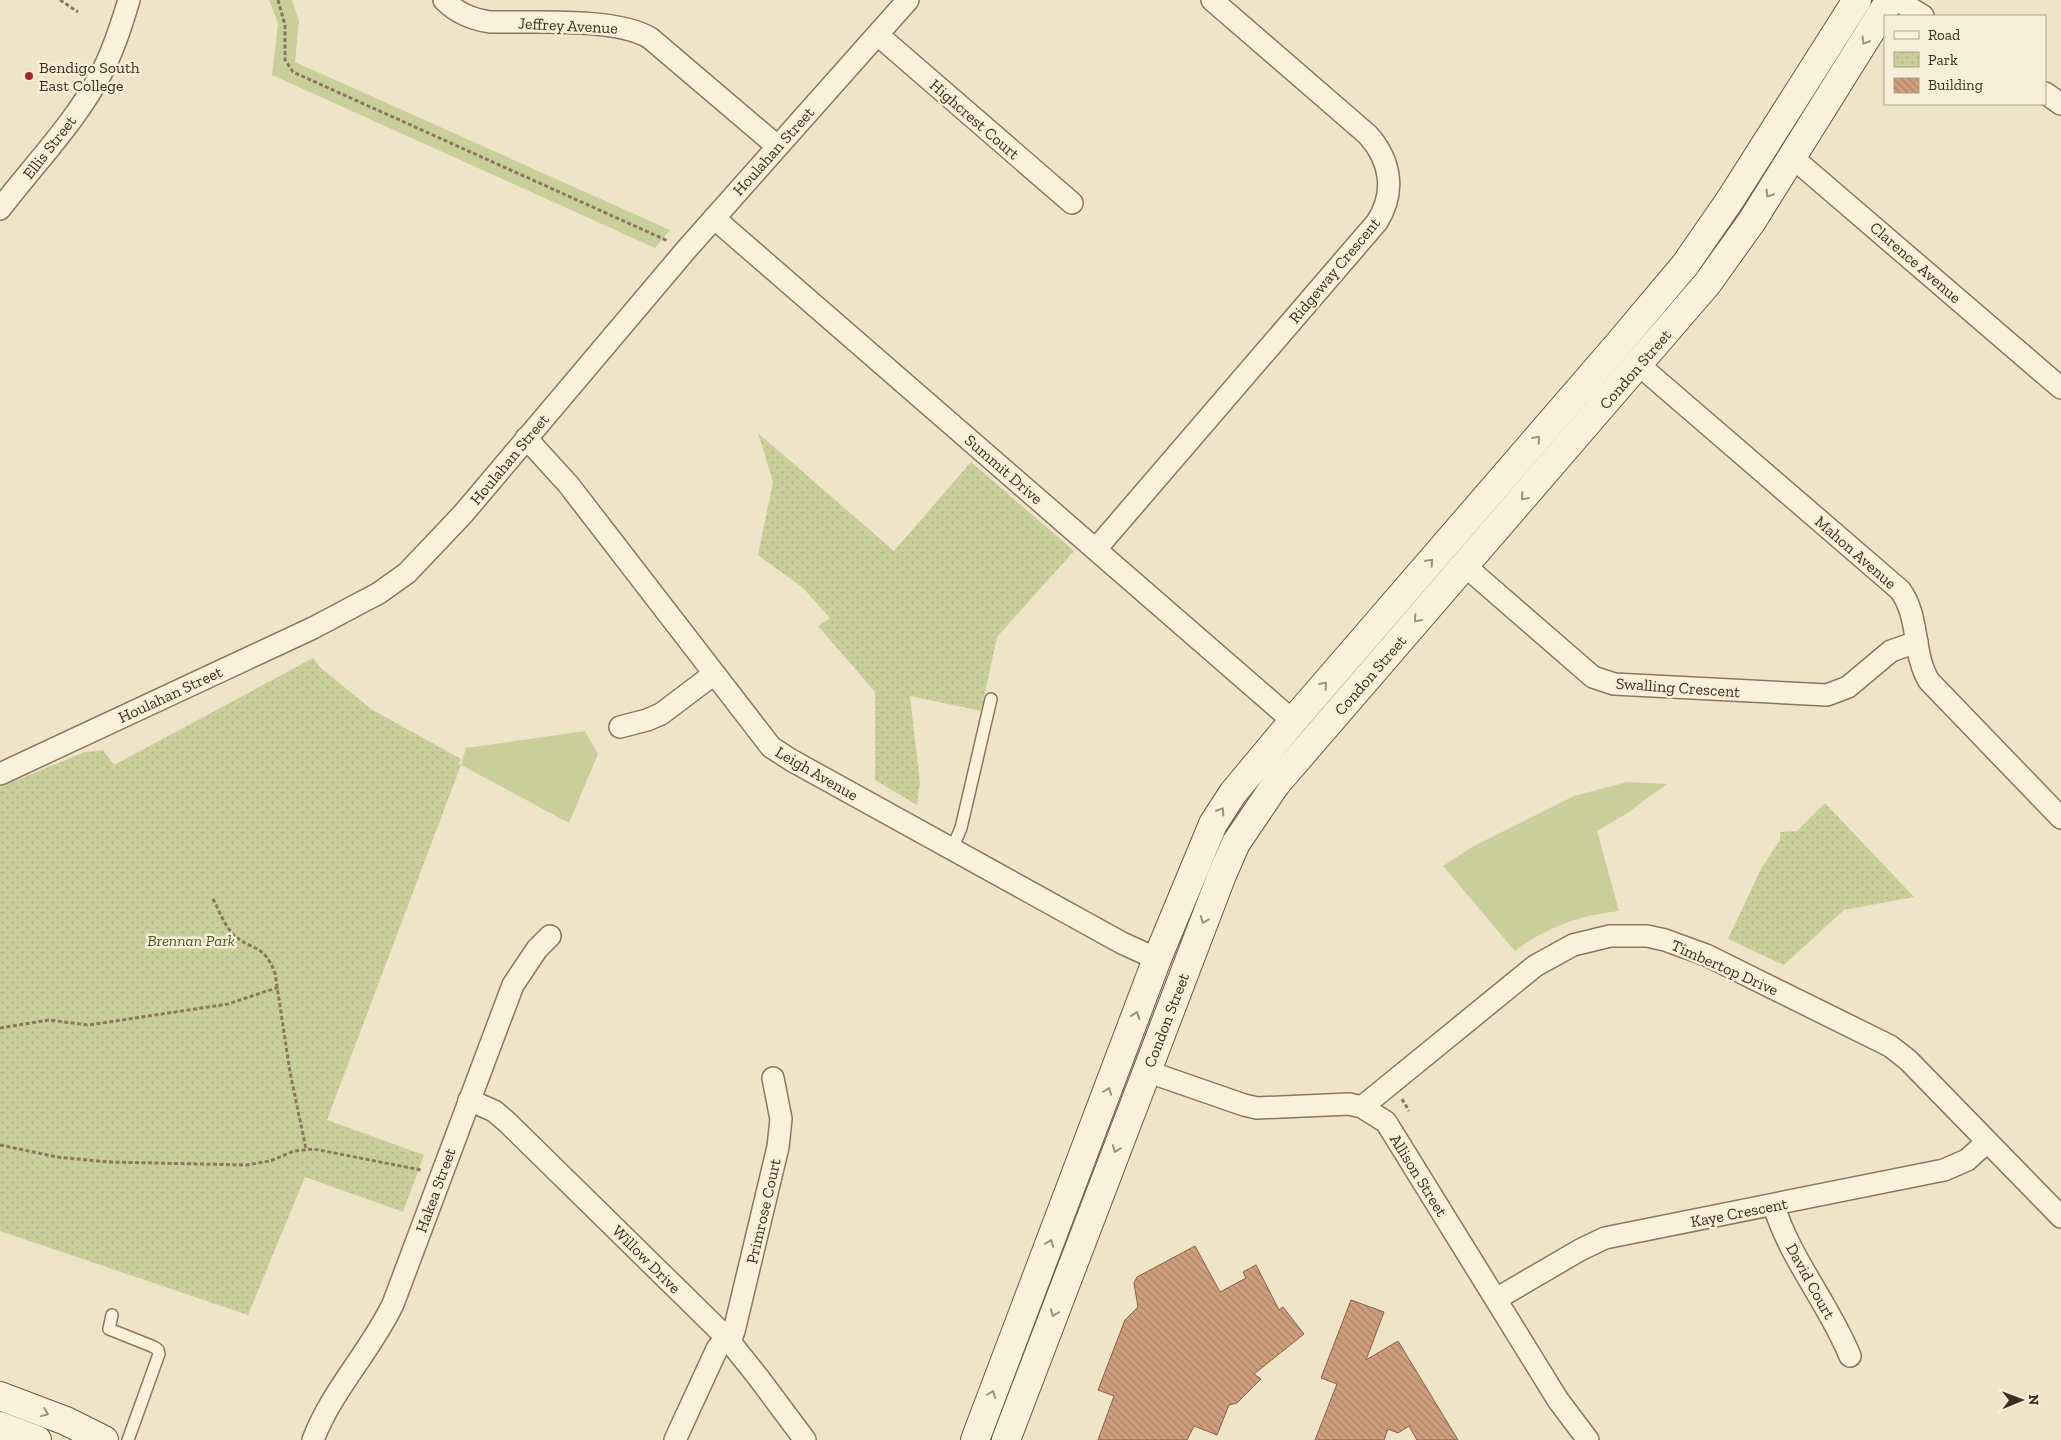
<svg xmlns="http://www.w3.org/2000/svg" width="2061" height="1440" viewBox="0 0 2061 1440" font-family="'Zilla Slab',serif">
<style>
.grass{fill:#c9cf9b}
.park{fill:url(#park-dots)}
.building{fill:url(#building-back-hatch);stroke:#8d5f41}
.lines{fill:none;stroke-linecap:round;stroke-linejoin:round}
.lane-casing{stroke:#8d765c;stroke-width:14}
.street-casing{stroke:#8d765c;stroke-width:24}
.secondary-casing{stroke:#6f573f;stroke-width:30}
.path{stroke:#8d765c;stroke-width:3;stroke-dasharray:4 2.5;stroke-linecap:butt}
.lane{stroke:#faf1dc;stroke-width:11}
.street{stroke:#faf1dc;stroke-width:21}
.secondary{stroke:#faf1dc;stroke-width:28}
.oneway{stroke:#9c907e}
.poi-dot{fill:#9e2a2b;stroke:#f7eed8;stroke-width:2}
.labels{text-anchor:middle;stroke-width:5;stroke-linejoin:round;paint-order:stroke}
.street-label{font-size:16px;fill:#3d2e20;stroke:#f7eed8}
.poi-label{font-size:16px;fill:#3d2e20;stroke:#f7eed8;text-anchor:start}
.park-label{font-size:16px;font-style:italic;fill:#4d5a26;stroke:#f7eed8}
</style>
<defs>
<pattern id="park-dots" width="8" height="8" patternUnits="userSpaceOnUse" patternTransform="scale(1.25)"><rect width="8" height="8" fill="#c9cf9b"/><path d="M2 2h.1M6 6h.1" fill="none" stroke="#aeb285" stroke-width="1.8" stroke-linecap="round"/></pattern>
<pattern id="building-back-hatch" width="6" height="6" patternUnits="userSpaceOnUse" patternTransform="scale(1.25)"><rect width="6" height="6" fill="#cf9f7d"/><path d="M-1 5l2 2M0 0l6 6M5-1l2 2" fill="none" stroke="#a98266"/></pattern>
</defs>
<rect width="100%" height="100%" fill="#f0e4c8"/>
<g class="grass">
<path d="M 269,0 L 292,0 L 299,21 L 295,62 L 670,230 L 655,248 L 272,75 L 278,24 Z"/>
<path d="M 585,731 L 598,754 L 569,823 L 461,765 L 466,748 Z"/>
<path d="M 1627,782 L 1667,784 L 1626,814 L 1597,831 L 1619,911 C 1580,915 1547,927 1515,951 L 1443,866 L 1472,847 L 1574,796 Z"/>
</g>
<g class="park">
<path d="M 758,433 L 894,551 L 971,462 L 1074,551 L 997,637 L 981,711 L 910,696 L 920,783 L 917,805 L 875,780 L 875,692 L 818,626 L 830,618 L 803,588 L 758,555 L 773,482 Z"/>
<path d="M 313,658 L 320,667 L 371,709 L 461,759 L 459,764 L 461,765 L 327,1120 L 424,1155 L 403,1212 L 305,1177 L 248,1315 L 0,1231 L 0,787 L 85,752 L 103,750 L 114,765 Z"/>
<path d="M 1825,803 L 1914,897 L 1844,910 L 1784,965 L 1728,939 L 1761,869 L 1780,840 L 1780,832 L 1797,831 Z"/>
</g>
<g class="building">
<path d="M 1195,1246 L 1220,1292 L 1246,1278 L 1243,1272 L 1256,1265 L 1279,1310 L 1283,1307 L 1304,1334 L 1254,1374 L 1261,1379 L 1237,1403 L 1229,1405 L 1217,1435 L 1194,1426 L 1187,1440 L 1098,1440 L 1114,1396 L 1098,1390 L 1125,1320 L 1138,1307 L 1134,1283 L 1137,1277 Z"/>
<path d="M 1351,1300 L 1384,1312 L 1366,1360 L 1398,1341 L 1458,1440 L 1417,1440 L 1409,1426 L 1398,1433 L 1388,1429 L 1384,1440 L 1315,1440 L 1337,1384 L 1321,1378 Z"/>
</g>
<g class="lines">
<defs>
<g id="lane">
<path d="M 952,849 L 961,828 L 991,699"/>
<path d="M 112,1315 L 109,1329 L 154,1347 L 158,1350 L 159,1354 L 128,1440"/>
</g>
<g id="street">
<path d="M 444,0 C 457,13 471,19 490,22 C 532,23 615,17 650,38 L 777,146"/>
<path d="M 1897,0 L 1923,16"/>
<path d="M 878,35 L 1072,203"/>
<path d="M 2045,93 L 2061,104"/>
<path d="M 1792,157 L 2061,388"/>
<path d="M 0,209 C 35,163 77,121 104,68 C 115,46 122,23 129,0"/>
<path d="M 714,218 L 1293,721"/>
<path d="M 1639,365 L 1900,590 C 1920,617 1912,653 1929,681 L 2061,818"/>
<path d="M 526,438 L 568,484 L 771,747 L 791,760 L 1122,943 L 1157,959"/>
<path d="M 1096,549 L 1377,222 C 1396,192 1391,161 1368,135 L 1212,0"/>
<path d="M 1464,565 L 1593,677 L 1614,684 L 1827,695 L 1848,687 L 1891,651 L 1917,642"/>
<path d="M 620,727 L 647,720 L 661,714 L 714,674"/>
<path d="M 0,774 L 313,628 L 379,593 L 407,573 L 463,514 L 686,250 L 908,0"/>
<path d="M 1146,1071 L 1244,1105 L 1257,1108 L 1349,1104 L 1362,1107 L 1386,1122 L 1558,1400 L 1588,1440"/>
<path d="M 469,1100 L 494,1111 L 507,1122 L 726,1337 L 758,1377 L 805,1440"/>
<path d="M 1362,1107 L 1535,966 L 1573,945 L 1610,936 L 1647,936 L 1665,940 L 1706,955 L 1890,1046 L 1908,1060 L 2061,1217"/>
<path d="M 1774,1206 C 1790,1259 1829,1304 1850,1356"/>
<path d="M 1496,1299 L 1580,1250 L 1605,1238 L 1944,1170 L 1967,1160 L 1987,1142"/>
<path d="M 730,1341 L 734,1331 L 778,1147 L 781,1119 L 773,1078"/>
<path d="M 313,1440 C 332,1390 370,1352 393,1304 L 513,985 L 537,949 L 550,936"/>
<path d="M 675,1440 L 717,1349 L 726,1337"/>
</g>
<g id="secondary">
<path d="M 0,1396 L 66,1421 L 104,1440"/>
<path d="M 0,1426 L 37,1440"/>
<path d="M 975,1440 L 1157,959 L 1213,824 L 1233,793 L 1293,721 L 1616,347 L 1685,265 L 1730,200 L 1857,0"/>
<path d="M 1006,1440 L 1222,875 L 1236,843 L 1276,784 L 1707,284 L 1752,221 L 1890,0"/>
</g>
</defs>
<use href="#lane" class="lane-casing"/>
<use href="#street" class="street-casing"/>
<use href="#secondary" class="secondary-casing"/>
<g class="path">
<path d="M 60,0 L 78,12"/>
<path d="M 278,0 L 285,25 L 285,60 L 293,72 L 668,241"/>
<path d="M 213,899 C 219,910 224,925 233,934 C 252,952 263,942 275,973 L 290,1072 L 306,1149"/>
<path d="M 0,1028 L 49,1020 L 88,1025 L 102,1023 L 228,1004 L 279,987"/>
<path d="M 1402,1099 L 1409,1111"/>
<path d="M 0,1145 L 57,1157 L 108,1162 L 246,1165 L 270,1161 L 294,1151 L 314,1149 L 421,1170"/>
</g>
<use href="#lane" class="lane"/>
<use href="#street" class="street"/>
<use href="#secondary" class="secondary"/>
</g>
<defs><path id="oneway-chevron" d="M-2-3.5L2.5 0L-2 3.5" fill="none" stroke-width="1.6" stroke-linecap="round" stroke-linejoin="round" transform="scale(1.25)"/></defs>
<g class="oneway">
<use href="#oneway-chevron" transform="translate(1865 41) rotate(122)"/>
<use href="#oneway-chevron" transform="translate(1769 194) rotate(122)"/>
<use href="#oneway-chevron" transform="translate(1537 439) rotate(-49)"/>
<use href="#oneway-chevron" transform="translate(1524 497) rotate(131)"/>
<use href="#oneway-chevron" transform="translate(1430 562) rotate(-49)"/>
<use href="#oneway-chevron" transform="translate(1417 619) rotate(131)"/>
<use href="#oneway-chevron" transform="translate(1324 685) rotate(-49)"/>
<use href="#oneway-chevron" transform="translate(1221 811) rotate(-57)"/>
<use href="#oneway-chevron" transform="translate(1204 920) rotate(111)"/>
<use href="#oneway-chevron" transform="translate(1136 1015) rotate(-70)"/>
<use href="#oneway-chevron" transform="translate(1108 1091) rotate(-69)"/>
<use href="#oneway-chevron" transform="translate(1116 1149) rotate(111)"/>
<use href="#oneway-chevron" transform="translate(1050 1243) rotate(-69)"/>
<use href="#oneway-chevron" transform="translate(1054 1313) rotate(111)"/>
<use href="#oneway-chevron" transform="translate(992 1394) rotate(-69)"/>
<use href="#oneway-chevron" transform="translate(45 1413) rotate(22)"/>
</g>
<circle class="poi-dot" cx="29" cy="76" r="5"/>
<g class="labels">
<g class="street-label">
<text transform="translate(568 25) rotate(3)" y="6">Jeffrey Avenue</text>
<text transform="translate(975 119) rotate(41)" y="6">Highcrest Court</text>
<text transform="translate(49 147) rotate(-52)" y="6">Ellis Street</text>
<text transform="translate(773 151) rotate(-48)" y="6">Houlahan Street</text>
<text transform="translate(1916 262) rotate(41)" y="6">Clarence Avenue</text>
<text transform="translate(1334 270) rotate(-50)" y="6">Ridgeway Crescent</text>
<text transform="translate(1635 369) rotate(-49)" y="6">Condon Street</text>
<text transform="translate(509 459) rotate(-50)" y="6">Houlahan Street</text>
<text transform="translate(1004 469) rotate(41)" y="6">Summit Drive</text>
<text transform="translate(1856 552) rotate(41)" y="6">Mahon Avenue</text>
<text transform="translate(1370 675) rotate(-49)" y="6">Condon Street</text>
<text transform="translate(1678 687) rotate(4)" y="6">Swalling Crescent</text>
<text transform="translate(170 694) rotate(-25)" y="6">Houlahan Street</text>
<text transform="translate(817 773) rotate(30)" y="6">Leigh Avenue</text>
<text transform="translate(1725 967) rotate(24)" y="6">Timbertop Drive</text>
<text transform="translate(1166 1020) rotate(-69)" y="6">Condon Street</text>
<text transform="translate(1419 1175) rotate(58)" y="6">Allison Street</text>
<text transform="translate(435 1190) rotate(-70)" y="6">Hakea Street</text>
<text transform="translate(763 1211) rotate(-77)" y="6">Primrose Court</text>
<text transform="translate(1739 1212) rotate(-11)" y="6">Kaye Crescent</text>
<text transform="translate(647 1259) rotate(45)" y="6">Willow Drive</text>
<text transform="translate(1811 1281) rotate(61)" y="6">David Court</text>
</g>
<g class="poi-label">
<text x="39" y="73">Bendigo South<tspan x="39" dy="18">East College</tspan></text>
</g>
<g class="park-label">
<text x="191" y="946">Brennan Park</text>
</g>
</g>
<rect x="1884" y="15" width="162" height="90" fill="#f7eed8" stroke="#ada18e"/>
<rect x="1894" y="31" width="25" height="8" fill="#faf1dc" stroke="#ada18e"/>
<text x="1928" y="40" font-size="15" fill="#3d2e20">Road</text>
<rect x="1894" y="52" width="25" height="15" fill="url(#park-dots)" stroke="#ada18e"/>
<text x="1928" y="65" font-size="15" fill="#3d2e20">Park</text>
<rect x="1894" y="78" width="25" height="15" fill="url(#building-back-hatch)" stroke="#ada18e"/>
<text x="1928" y="90" font-size="15" fill="#3d2e20">Building</text>
<g transform="translate(2021 1400) rotate(89)" stroke="#f7eed8" stroke-width="4" paint-order="stroke">
<path d="M0-4L9 19L0 12L-9 19Z" fill="#3d2e20"/>
<text y="-8" font-size="14" font-weight="bold" text-anchor="middle" fill="#3d2e20">N</text>
</g>
</svg>
